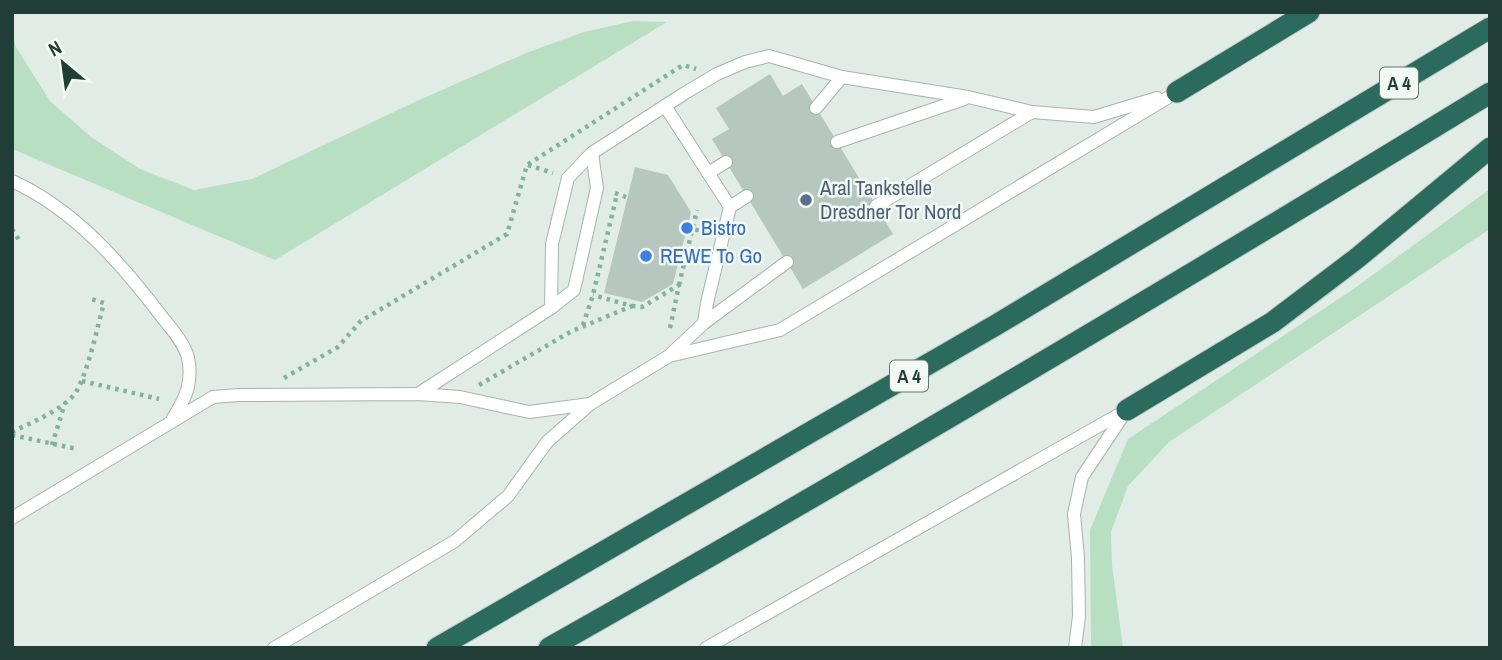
<svg xmlns="http://www.w3.org/2000/svg" width="1502" height="660" viewBox="0 0 1502 660" font-family="'Archivo Narrow',sans-serif">
<style>
.green{fill:#b9dfc3}
.building{fill:#b6c7c0}
.lines{fill:none;stroke-linecap:round;stroke-linejoin:round}
.lane-casing{stroke:#a4b4ae;stroke-width:14}
.highway-casing{stroke:#c1c9c7;stroke-width:23}
.path{stroke:#80b1a1;stroke-width:4.5;stroke-dasharray:3.5 5;stroke-linecap:butt}
.lane{stroke:#fff;stroke-width:12}
.highway{stroke:#2b6b5d;stroke-width:21}
.service-dot{fill:#5c6f8a;stroke:#f2f9f5;stroke-width:2.5}
.shop-dot{fill:#3f7fe0;stroke:#f2f9f5;stroke-width:2.5}
.labels{text-anchor:middle;stroke-width:5;stroke-linejoin:round;paint-order:stroke}
.shield{fill:#f2f9f5;stroke:#60766f;stroke-width:2}
.shield-label{font-size:19px;font-weight:bold;fill:#213e36}
.service-label{font-size:21px;fill:#4e5e75;stroke:#f2f9f5;text-anchor:start}
.shop-label{font-size:21px;fill:#366cbe;stroke:#f2f9f5;text-anchor:start}
</style>
<rect width="100%" height="100%" fill="#e1ece7"/>
<g class="green">
<path d="M 633,21 L 667,22 L 275,260 L 12,149 L 12,35 L 16,47 L 50,101 L 91,137 L 140,169 L 194,190 L 252,179 L 417,101 L 526,53 L 584,32 Z"/>
<path d="M 1490,189 L 1490,229 L 1169,442 L 1128,486 L 1111,532 L 1112,565 L 1123,648 L 1091,648 L 1090,530 L 1128,439 L 1355,288 Z"/>
</g>
<g class="building">
<path d="M 770,74 L 783,96 L 802,84 L 893,234 L 803,289 L 712,139 L 729,129 L 716,108 Z"/>
<path d="M 635,167 L 668,175 L 691,212 L 673,284 L 642,302 L 604,293 Z"/>
</g>
<g class="lines">
<defs>
<g id="lane">
<path d="M 665,106 L 730,207 L 707,303 L 704,323"/>
<path d="M 816,108 L 842,77"/>
<path d="M 837,142 L 964,99"/>
<path d="M 708,173 L 726,162"/>
<path d="M 12,181 C 74,209 122,264 162,317 C 171,328 185,344 188,358 C 193,382 186,398 173,418"/>
<path d="M 876,206 L 1032,112"/>
<path d="M 730,207 L 747,196"/>
<path d="M 551,308 L 574,290 L 597,188 L 592,153"/>
<path d="M 672,353 L 704,323 L 787,262"/>
<path d="M 418,394 L 551,308 L 552,244 L 568,178 L 592,153 L 685,93 L 717,74 L 745,62 L 769,56 L 842,77 L 968,97 L 1032,112 L 1094,117 L 1157,98"/>
<path d="M 12,518 L 213,397 L 239,395 L 418,394 L 460,397 L 529,412 L 590,404"/>
<path d="M 274,648 L 455,541 L 508,496 L 547,442 L 590,404 L 669,356 L 780,330 L 1177,92"/>
<path d="M 706,648 L 1127,410"/>
<path d="M 1075,648 L 1079,616 L 1078,558 L 1074,514 L 1082,477 L 1124,414"/>
</g>
<g id="highway">
<path d="M 1177,92 L 1309,12"/>
<path d="M 1127,410 L 1273,322 L 1356,259 L 1490,148"/>
<path d="M 437,648 L 996,325 L 1490,28"/>
<path d="M 549,648 C 866,469 1179,283 1490,93"/>
</g>
</defs>
<use href="#lane" class="lane-casing"/>
<use href="#highway" class="highway-casing"/>
<g class="path">
<path d="M 528,165 L 553,173"/>
<path d="M 615,193 L 626,197"/>
<path d="M 687,228 L 707,232"/>
<path d="M 12,229 L 19,240"/>
<path d="M 679,285 L 697,210"/>
<path d="M 632,306 L 642,307 L 679,285 L 670,328"/>
<path d="M 583,325 L 593,295 L 617,194"/>
<path d="M 284,378 L 338,347 L 361,321 L 507,234 L 527,165 L 683,65 L 696,69"/>
<path d="M 82,381 L 159,399"/>
<path d="M 479,385 L 572,331 L 632,306 L 593,295"/>
<path d="M 12,432 C 32,422 58,412 73,396 C 86,382 98,324 104,303 L 88,298"/>
<path d="M 12,435 L 77,449"/>
<path d="M 52,445 L 65,403"/>
</g>
<use href="#lane" class="lane"/>
<use href="#highway" class="highway"/>
</g>
<circle class="service-dot" cx="806" cy="200" r="7"/>
<g class="shop-dot">
<circle cx="687" cy="228" r="7"/>
<circle cx="646" cy="256" r="7"/>
</g>
<g class="labels">
<g class="shield">
<rect x="1380" y="67.5" width="38" height="31" rx="5"/>
<rect x="890" y="360.5" width="38" height="31" rx="5"/>
</g>
<g class="shield-label">
<text x="1399" y="90">A 4</text>
<text x="909" y="383">A 4</text>
</g>
<g class="service-label">
<text x="820" y="195">Aral Tankstelle<tspan x="820" dy="24">Dresdner Tor Nord</tspan></text>
</g>
<g class="shop-label">
<text x="701" y="235">Bistro</text>
<text x="660" y="263">REWE To Go</text>
</g>
</g>
<rect width="1502" height="660" fill="none" stroke="#213e36" stroke-width="28"/>
<g transform="translate(63 63) rotate(331)" stroke="#f2f9f5" stroke-width="5" paint-order="stroke">
<path d="M0-5L12 26L0 18L-12 26Z" fill="#213e36"/>
<text y="-10" font-size="19" font-weight="bold" text-anchor="middle" fill="#213e36">N</text>
</g>
</svg>
